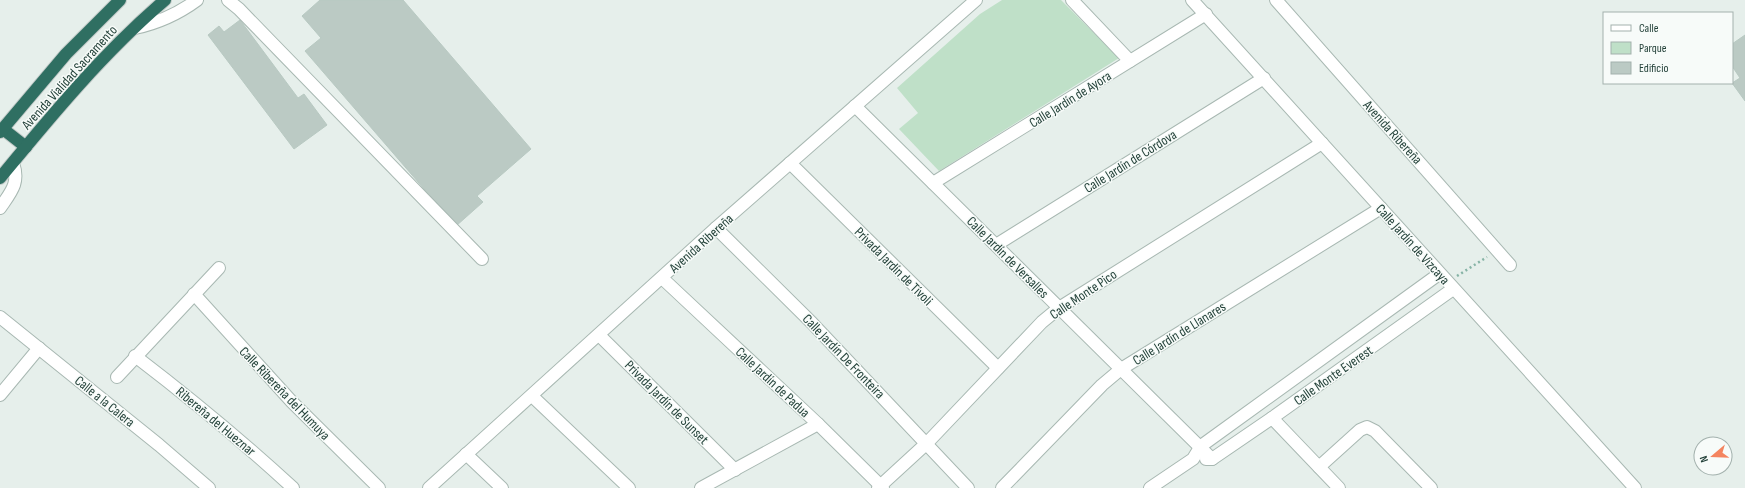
<svg xmlns="http://www.w3.org/2000/svg" width="1745" height="488" viewBox="0 0 1745 488" font-family="'Sofia Sans Condensed',sans-serif">
<style>
.green{fill:#bfe0c8}
.building{fill:#bbcac4;stroke:#b8c9c2}
.lines{fill:none;stroke-linecap:round;stroke-linejoin:round}
.minor-casing{stroke:#a8b8b2;stroke-width:14}
.highway-casing{stroke:#c2cac8;stroke-width:14}
.path{stroke:#86b3a5;stroke-width:2.5;stroke-dasharray:2 3;stroke-linecap:butt}
.minor{stroke:#fff;stroke-width:12}
.highway{stroke:#2f6f62;stroke-width:12}
.labels{text-anchor:middle;stroke-width:3;stroke-linejoin:round;paint-order:stroke}
.street-label{font-size:14px;fill:#24423a;stroke:#f7fbf9}
</style>
<rect width="100%" height="100%" fill="#e6efeb"/>
<path class="green" d="M 1002,0 L 1061,0 L 1119,58 L 939,171 L 899,129 L 918,113 L 897,88 L 980,14 Z"/>
<g class="building">
<path d="M 320,0 L 403,0 L 531,149 L 477,196 L 483,202 L 456,226 L 305,51 L 321,38 L 302,16 Z"/>
<path d="M 240,20 L 298,98 L 304,94 L 327,125 L 294,149 L 208,35 L 219,26 L 224,32 Z"/>
<path d="M 1745,35 L 1745,101 L 1732,83 L 1740,78 L 1732,66 L 1732,44 Z"/>
</g>
<g class="lines">
<defs>
<g id="minor">
<path d="M 228,0 L 239,9 L 482,259"/>
<path d="M 1072,0 L 1130,61"/>
<path d="M 1192,0 L 1635,488"/>
<path d="M 1276,0 L 1510,265"/>
<path d="M 135,28 C 158,23 178,14 197,0"/>
<path d="M 855,106 L 1212,459"/>
<path d="M 790,163 L 998,368"/>
<path d="M 933,183 L 1206,14"/>
<path d="M 0,208 C 11,192 20,183 13,163"/>
<path d="M 716,228 L 812,323 L 968,488"/>
<path d="M 996,245 L 1264,78"/>
<path d="M 662,278 L 818,424 L 883,488"/>
<path d="M 194,294 L 292,402 L 379,488"/>
<path d="M 0,317 L 159,445 L 209,488"/>
<path d="M 599,335 L 735,470"/>
<path d="M 135,356 C 190,398 242,441 293,488"/>
<path d="M 117,377 L 219,268"/>
<path d="M 0,395 L 39,348"/>
<path d="M 532,396 L 629,488"/>
<path d="M 1272,418 L 1339,488"/>
<path d="M 466,454 L 502,488"/>
<path d="M 1206,459 L 1212,459 L 1272,418 L 1453,289"/>
<path d="M 1319,467 L 1360,430 L 1367,427 L 1375,431 L 1431,488"/>
<path d="M 429,488 L 716,228 L 976,0"/>
<path d="M 701,488 L 818,424"/>
<path d="M 878,488 L 927,443 L 1042,322 L 1059,308 L 1322,143"/>
<path d="M 1002,488 L 1102,385 L 1121,369 L 1381,208"/>
<path d="M 1150,488 L 1193,459 L 1201,446 L 1439,274"/>
</g>
<g id="highway">
<path d="M 3,129 L 26,147"/>
<path d="M 0,132 L 66,54 L 120,0"/>
<path d="M 0,178 C 51,116 103,53 165,0"/>
</g>
</defs>
<use href="#minor" class="minor-casing"/>
<use href="#highway" class="highway-casing"/>
<path class="path" d="M 1457,276 L 1487,257"/>
<use href="#minor" class="minor"/>
<use href="#highway" class="highway"/>
</g>
<g class="labels">
<g class="street-label">
<text transform="translate(69 77) rotate(-48)" y="5">Avenida Vialidad Sacramento</text>
<text transform="translate(1070 99) rotate(-32)" y="5">Calle Jardín de Ayora</text>
<text transform="translate(1393 132) rotate(48)" y="5">Avenida Ribereña</text>
<text transform="translate(1130 161) rotate(-32)" y="5">Calle Jardín de Córdova</text>
<text transform="translate(701 243) rotate(-42)" y="5">Avenida Ribereña</text>
<text transform="translate(1413 244) rotate(48)" y="5">Calle Jardín de Vizcaya</text>
<text transform="translate(1008 257) rotate(45)" y="5">Calle Jardín de Versalles</text>
<text transform="translate(894 266) rotate(45)" y="5">Privada Jardín de Tívoli</text>
<text transform="translate(1083 294) rotate(-34)" y="5">Calle Monte Pico</text>
<text transform="translate(1179 333) rotate(-32)" y="5">Calle Jardín de Llanares</text>
<text transform="translate(844 356) rotate(46)" y="5">Calle Jardín De Fronteira</text>
<text transform="translate(1333 375) rotate(-35)" y="5">Calle Monte Everest</text>
<text transform="translate(773 382) rotate(43)" y="5">Calle Jardín de Padua</text>
<text transform="translate(285 393) rotate(46)" y="5">Calle Ribereña del Humuya</text>
<text transform="translate(105 401) rotate(39)" y="5">Calle a la Calera</text>
<text transform="translate(667 402) rotate(45)" y="5">Privada Jardín de Sunset</text>
<text transform="translate(216 421) rotate(40)" y="5">Ribereña del Hueznar</text>
</g>
</g>
<rect x="1603" y="12" width="130" height="72" fill="#f7fbf9" stroke="#a3b1ad"/>
<rect x="1611" y="25" width="20" height="6" fill="#ffffff" stroke="#a3b1ad"/>
<text x="1639" y="32" font-size="12" fill="#24423a">Calle</text>
<rect x="1611" y="42" width="20" height="12" fill="#bfe0c8" stroke="#a3b1ad"/>
<text x="1639" y="52" font-size="12" fill="#24423a">Parque</text>
<rect x="1611" y="62" width="20" height="12" fill="#bbcac4" stroke="#a3b1ad"/>
<text x="1639" y="72" font-size="12" fill="#24423a">Edificio</text>
<g transform="translate(1713 456) rotate(251)"><circle r="19" fill="#f7fbf9" stroke="#a3b1ad"/>
<path d="M0-3L7 15L0 10L-7 15Z" fill="#f4845f"/>
<text y="-6" font-size="11" font-weight="bold" text-anchor="middle" fill="#24423a">N</text>
</g>
</svg>
